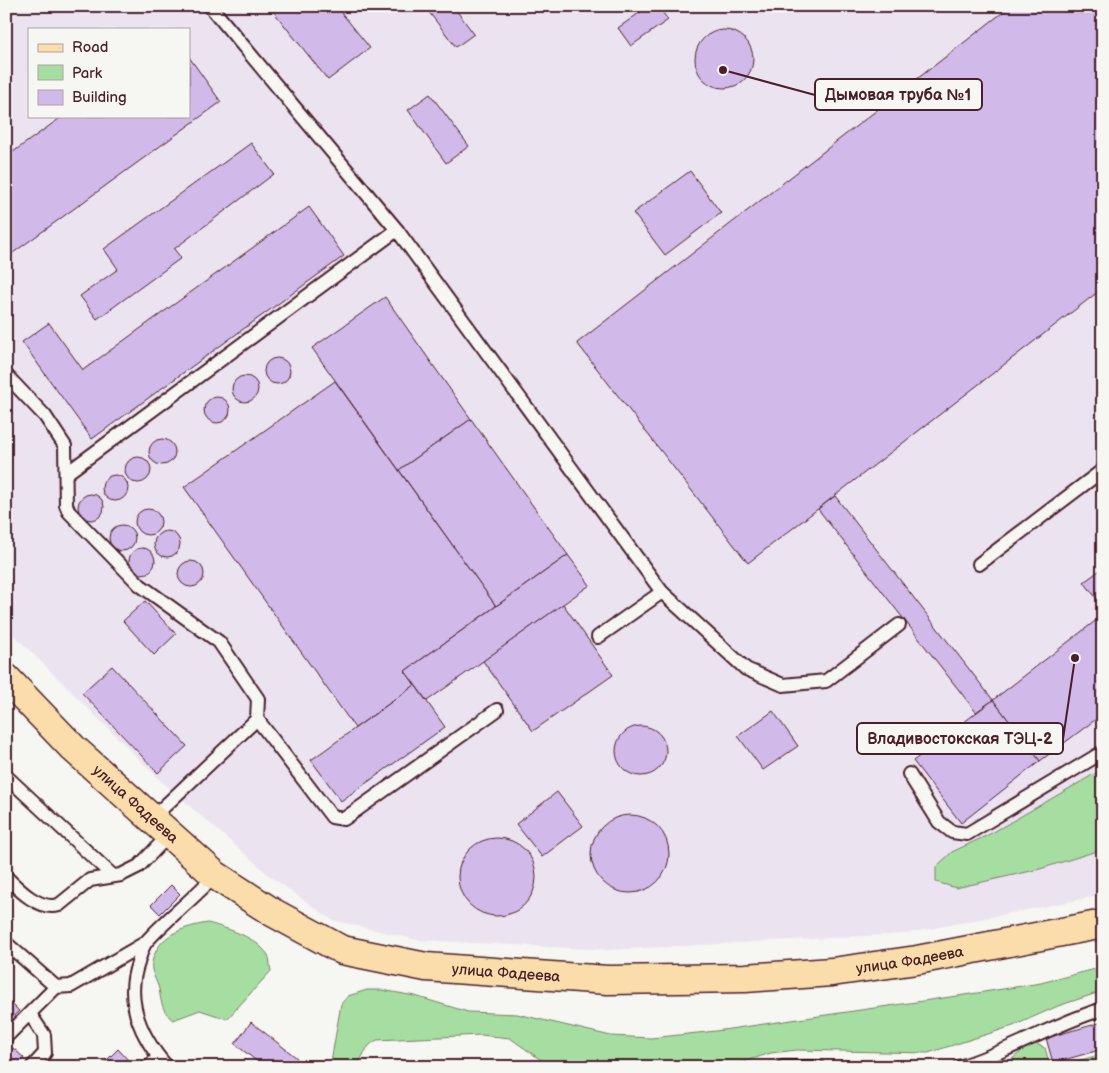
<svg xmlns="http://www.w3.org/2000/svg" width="1109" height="1073" viewBox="0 0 1109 1073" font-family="'Balsamiq Sans',sans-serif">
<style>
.built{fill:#ebe4f0;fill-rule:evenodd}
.green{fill:#a6dea2;stroke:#787e66}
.building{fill:#d1baea;stroke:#4a1f2b}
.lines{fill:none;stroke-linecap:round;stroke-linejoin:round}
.lane-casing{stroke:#4a1f2b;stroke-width:16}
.primary-casing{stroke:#4a1f2b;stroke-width:31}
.lane{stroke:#f6f6f2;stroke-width:12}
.primary{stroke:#fbddab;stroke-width:28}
.labels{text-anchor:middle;stroke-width:5;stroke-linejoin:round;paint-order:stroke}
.street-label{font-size:15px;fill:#4a1f2b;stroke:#f6f6f2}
.leader{fill:none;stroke:#4a1f2b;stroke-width:2}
.callout-dot{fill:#4a1f2b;stroke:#f6f6f2;stroke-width:2}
.callout{fill:#f6f6f2;stroke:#4a1f2b;stroke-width:2}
.callout-label{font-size:16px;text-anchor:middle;font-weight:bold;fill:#4a1f2b}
</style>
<rect width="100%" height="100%" fill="#f6f6f2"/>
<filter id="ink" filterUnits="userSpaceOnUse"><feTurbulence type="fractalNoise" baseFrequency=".02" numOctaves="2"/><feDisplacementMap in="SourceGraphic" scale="10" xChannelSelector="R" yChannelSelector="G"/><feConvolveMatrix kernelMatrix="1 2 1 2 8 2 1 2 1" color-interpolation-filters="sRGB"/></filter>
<g filter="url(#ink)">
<path class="built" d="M 6,6 L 1103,6 L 1103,895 L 904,934 L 609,950 L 417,940 L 332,920 L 270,876 L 160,780 L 6,627 ZM 29,29 L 189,29 L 189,116 L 29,116 Z"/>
<g class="green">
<path d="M 1103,769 L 1103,849 L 1040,869 L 956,888 L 936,882 L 936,867 L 952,852 L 990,834 Z"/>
<path d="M 208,923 C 228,929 255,936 268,955 C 270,959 270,967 271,971 L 227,1019 L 200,1010 L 173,1020 C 162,1012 161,1001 159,989 C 157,981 150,971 152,963 C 157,935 183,927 208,923 Z"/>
<path d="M 1103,967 L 1103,991 L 1058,1006 L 1013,1026 L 928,1053 L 797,1050 L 771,1053 L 727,1067 L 551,1067 L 510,1038 L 481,1035 L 377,1040 C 364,1046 364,1058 355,1067 L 334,1067 L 331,1062 L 341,1004 L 348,996 L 367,990 L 382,990 L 415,996 L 468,1012 L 517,1014 L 611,1036 L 651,1038 L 716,1031 L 971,994 L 1041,983 Z"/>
<path d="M 1036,1044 L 1045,1048 L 1050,1065 L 1054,1067 L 1103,1054 L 1103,1067 L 1002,1067 L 1023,1050 Z"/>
</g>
<g class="building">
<path d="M 269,6 L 336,6 L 370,48 L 328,80 Z"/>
<path d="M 435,6 L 453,6 L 474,34 L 456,47 L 428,11 Z"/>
<path d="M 649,6 L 658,6 L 668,20 L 631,46 L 618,28 Z"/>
<path d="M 1011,6 L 1103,6 L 1103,288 L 748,563 L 577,343 Z"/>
<circle cx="724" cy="59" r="29"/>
<path d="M 189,57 L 221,102 L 6,258 L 6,157 L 63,116 L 189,116 Z"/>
<path d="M 430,94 L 469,146 L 446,163 L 408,110 Z"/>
<path d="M 251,143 L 274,174 L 174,249 L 181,258 L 97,319 L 80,296 L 118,269 L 104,249 Z"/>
<path d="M 690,171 L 721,213 L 665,255 L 633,213 Z"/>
<path d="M 309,207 L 344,256 L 92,439 L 22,342 L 49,323 L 83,370 Z"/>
<path d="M 385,297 L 471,419 L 399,470 L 312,348 Z"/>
<circle cx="277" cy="371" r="13"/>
<circle cx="245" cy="389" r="13"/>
<path d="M 335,381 L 496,606 L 405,671 L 415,685 L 355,728 L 184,487 Z"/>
<circle cx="217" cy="410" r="13"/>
<path d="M 471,419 L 568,555 L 496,606 L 399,470 Z"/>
<circle cx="162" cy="452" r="13"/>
<circle cx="138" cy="470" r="13"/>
<circle cx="115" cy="488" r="13"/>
<circle cx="91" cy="507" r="13"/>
<path d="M 835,496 L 993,700 L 976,712 L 818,509 Z"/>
<circle cx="148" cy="522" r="13"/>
<circle cx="122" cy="538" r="13"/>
<circle cx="167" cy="544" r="13"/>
<circle cx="142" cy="561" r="13"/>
<path d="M 568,555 L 590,585 L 427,701 L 405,671 Z"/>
<circle cx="191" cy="574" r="13"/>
<path d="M 1103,568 L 1103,594 L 1097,599 L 1084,582 Z"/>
<path d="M 145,601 L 176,634 L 154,655 L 123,621 Z"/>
<path d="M 563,604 L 613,675 L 533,731 L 483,661 Z"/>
<path d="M 1103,615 L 1103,714 L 1040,761 L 993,700 Z"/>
<path d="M 112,666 L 187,746 L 158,773 L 82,693 Z"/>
<path d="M 415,685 L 445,727 L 341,801 L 311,760 Z"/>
<path d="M 993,700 L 1040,761 L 961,823 L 913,761 Z"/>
<path d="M 773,711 L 798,746 L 763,770 L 738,736 Z"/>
<circle cx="641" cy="751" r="25"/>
<path d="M 557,792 L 583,826 L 542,857 L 516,824 Z"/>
<circle cx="630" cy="854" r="39"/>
<circle cx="497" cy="877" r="39"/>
<path d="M 171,885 L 180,894 L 160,914 L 151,905 Z"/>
<path d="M 6,998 L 19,1011 L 6,1023 Z"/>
<path d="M 251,1022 L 297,1058 L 290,1067 L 264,1067 L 235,1044 Z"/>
<path d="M 1103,1022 L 1103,1049 L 1053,1063 L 1046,1038 Z"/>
<path d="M 13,1048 L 24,1058 L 15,1067 L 6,1067 L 6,1055 Z"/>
<path d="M 118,1049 L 128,1060 L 121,1067 L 105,1067 L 103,1064 Z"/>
</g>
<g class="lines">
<defs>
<g id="lane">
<path d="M 210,6 L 397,230 L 662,592 L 746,669 L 783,685 L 826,681 L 899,625"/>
<path d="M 6,375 L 45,416 L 65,446 L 66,505 L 69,512 L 140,585 L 219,642 L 258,699 L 257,719"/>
<path d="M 67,473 L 397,230"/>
<path d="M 979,564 L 1103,470"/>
<path d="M 598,637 L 662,592"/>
<path d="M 909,774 L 939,822 L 952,832 L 967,834 L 1103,752"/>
<path d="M 6,776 L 113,876"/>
<path d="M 151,819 L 257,719 L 332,817 L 344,819 L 497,710"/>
<path d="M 6,877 C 19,890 40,911 59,905 L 90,880 L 121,875 L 139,866 L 169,835"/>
<path d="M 6,943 L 56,987"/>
<path d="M 30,1014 L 44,1035 L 45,1053 L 32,1067"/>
<path d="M 6,1037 L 56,987 L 71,986 L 145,943"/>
<path d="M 149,1067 L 158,1057"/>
<path d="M 167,1067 C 141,1037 124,1002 138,963 C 140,956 142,947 146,942 C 167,918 194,899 215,875"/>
<path d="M 783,1067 L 818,1067"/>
<path d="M 959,1067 C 1009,1052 1053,1024 1103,1009"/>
</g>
<g id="primary">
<path id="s1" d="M 6,678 L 73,748 L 215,875 L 272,912 L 342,950 L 426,967 L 608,980 L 745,978 L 832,972 L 917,960 L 1103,924"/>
</g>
</defs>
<use href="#lane" class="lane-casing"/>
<use href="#primary" class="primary-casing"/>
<use href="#lane" class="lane"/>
<use href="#primary" class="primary"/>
</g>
</g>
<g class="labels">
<g class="street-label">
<text dy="5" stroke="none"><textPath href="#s1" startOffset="181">улица Фадеева</textPath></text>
<text dy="5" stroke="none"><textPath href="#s1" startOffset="1006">улица Фадеева</textPath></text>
<text dy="5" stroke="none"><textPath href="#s1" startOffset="601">улица Фадеева</textPath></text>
</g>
</g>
<path class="leader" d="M723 70L815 95M1075 658L1063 739"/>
<g class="callout-dot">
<circle cx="723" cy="70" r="5"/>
<circle cx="1075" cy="658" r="5"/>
</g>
<g class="callout">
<rect x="815" y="79" width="167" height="31" rx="5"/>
<rect x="857" y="723" width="206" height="31" rx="5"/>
</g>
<g class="callout-label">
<text x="898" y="100">Дымовая труба №1</text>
<text x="960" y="744">Владивостокская ТЭЦ-2</text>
</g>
<rect width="1109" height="1073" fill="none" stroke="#f6f6f2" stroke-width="25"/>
<rect x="12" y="12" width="1084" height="1048" fill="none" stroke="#4a1f2b" stroke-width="2" filter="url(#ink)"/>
<rect x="28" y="28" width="162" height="90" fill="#f6f6f2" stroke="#b1a0a2"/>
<rect x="38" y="44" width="25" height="8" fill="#fbddab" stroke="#b1a0a2"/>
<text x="72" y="52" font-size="15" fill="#4a1f2b">Road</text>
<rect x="38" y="65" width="25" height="15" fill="#a6dea2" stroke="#b1a0a2"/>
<text x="72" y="78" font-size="15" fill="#4a1f2b">Park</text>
<rect x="38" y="90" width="25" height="15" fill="#d1baea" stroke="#b1a0a2"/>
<text x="72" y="102" font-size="15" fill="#4a1f2b">Building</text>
</svg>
